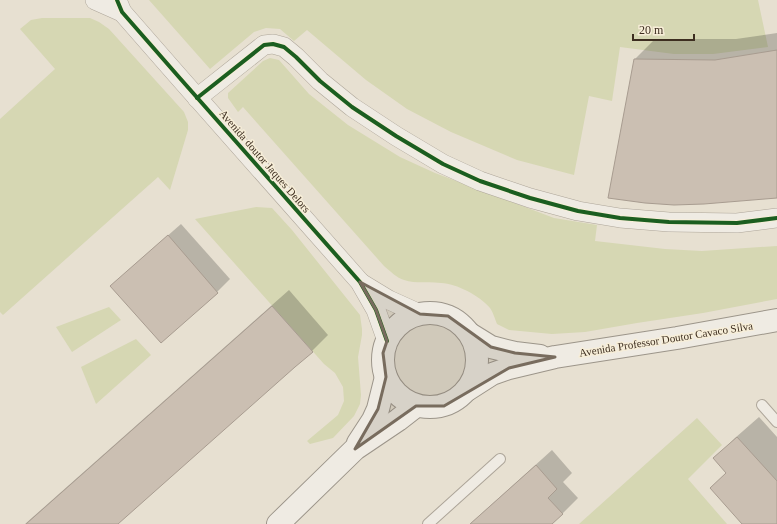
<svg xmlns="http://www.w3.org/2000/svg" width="777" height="524" viewBox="0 0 777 524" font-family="'Times New Roman',serif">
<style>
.green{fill:#d6d7b3}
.shadow{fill:#0003}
.building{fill:#cbbfb2;stroke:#a89c90}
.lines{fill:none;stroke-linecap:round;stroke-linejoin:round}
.lane-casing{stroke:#ada599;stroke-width:12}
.street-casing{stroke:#ada599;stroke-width:20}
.secondary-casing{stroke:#9c958a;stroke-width:24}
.lane{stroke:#efebe3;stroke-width:10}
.street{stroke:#efebe3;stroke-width:19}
.secondary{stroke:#efebe3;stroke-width:22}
.cycleway-casing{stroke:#f7eed8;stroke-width:6}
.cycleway{stroke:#1b5e20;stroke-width:4}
.marked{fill:#786c5e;fill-opacity:0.2;stroke:#786c5e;stroke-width:3;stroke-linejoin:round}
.labels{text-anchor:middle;stroke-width:3;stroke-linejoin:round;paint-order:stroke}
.street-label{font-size:11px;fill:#3d2e20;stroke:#f7eed8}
</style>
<rect width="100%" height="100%" fill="#e7e0d1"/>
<g class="green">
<path d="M 149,0 L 758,0 L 768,47 L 713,54 L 674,54 L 620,47 L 612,101 L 589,96 L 574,175 L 517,160 L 451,132 L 407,109 L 366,80 L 307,30 L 294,41 L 280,29 L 266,28 L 254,32 L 210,69 Z"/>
<path d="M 42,18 L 90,18 L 99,22 L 109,29 L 184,112 L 188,122 L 188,130 L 170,190 L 158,177 L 3,315 L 0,312 L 0,119 L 55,69 L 20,29 L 31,20 Z"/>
<path d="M 270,58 L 279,60 L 309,94 L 348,125 L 400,157 L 435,173 L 554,218 L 597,225 L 595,241 L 665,249 L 702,251 L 777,246 L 777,299 L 703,313 L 637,323 L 585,332 L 552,334 L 509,330 L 497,324 C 495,319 493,312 490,308 C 479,295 457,284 441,283 C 429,281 416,284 404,280 C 397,278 390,271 384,266 L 243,107 L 238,112 L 228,98 L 228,93 L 263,61 Z"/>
<path d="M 256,207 L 272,208 L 292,230 L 360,315 L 362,329 L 362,335 L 358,357 L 361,395 L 360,404 L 354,416 L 333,438 L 310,444 L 307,441 L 338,415 L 344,401 L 343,387 L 335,373 L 324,364 L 195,219 Z"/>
<path d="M 109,307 L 121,320 L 72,352 L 56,327 Z"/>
<path d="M 136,339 L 151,355 L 96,404 L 81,367 Z"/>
<path d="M 697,418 L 722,445 L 688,479 L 727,524 L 579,524 Z"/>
</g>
<g class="shadow">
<path d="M 777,33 L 777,196 L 635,59 L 655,39 L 736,39 Z"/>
<path d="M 181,224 L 230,279 L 217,292 L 124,274 Z"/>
<path d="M 289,290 L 328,335 L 312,351 L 117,524 L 25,524 Z"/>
<path d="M 759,417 L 777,437 L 777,524 L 743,524 L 727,473 L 715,459 L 735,438 Z"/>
<path d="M 552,450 L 572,473 L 563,482 L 578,498 L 562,514 L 551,524 L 470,524 Z"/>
</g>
<g class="building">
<path d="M 777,50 L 777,198 L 704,204 L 674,205 L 645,203 L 608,198 L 634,59 L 715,60 Z"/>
<path d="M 168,235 L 218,293 L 161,343 L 110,286 Z"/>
<path d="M 272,306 L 313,352 L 295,367 L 118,524 L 26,524 Z"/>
<path d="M 737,437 L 777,481 L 777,524 L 742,524 L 710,488 L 726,473 L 713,458 Z"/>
<path d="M 536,465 L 557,489 L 548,498 L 563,514 L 552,524 L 470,524 Z"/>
</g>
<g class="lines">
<defs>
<g id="lane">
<path d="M 762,405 L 777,422"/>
<path d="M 428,524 L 500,459"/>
</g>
<g id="street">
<path d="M 95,0 L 122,12"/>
<path d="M 117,0 L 122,12 L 178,76 L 360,282 L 376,310 L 387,341"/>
<path d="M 197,98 L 264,45 L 273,44 L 284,47 L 296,57 L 320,81 L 352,107 L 396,136 L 443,164 L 480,181 L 530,198 L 578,211 L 620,218 L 669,222 L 737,223 L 777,218"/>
<path d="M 361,283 L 389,300 L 420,314"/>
</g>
<g id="secondary">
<circle cx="430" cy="360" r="47"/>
<path d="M 470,334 L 491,347 L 515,353 L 540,356"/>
<path d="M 467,390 L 492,374 L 509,368 L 555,357 L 677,338 L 777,320"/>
<path d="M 358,443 L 373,420 L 378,409 L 386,377"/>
<path d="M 278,524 L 355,449 L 398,420 L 416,406"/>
</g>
</defs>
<use href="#lane" class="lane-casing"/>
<use href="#street" class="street-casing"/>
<use href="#secondary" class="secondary-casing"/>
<use href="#lane" class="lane"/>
<use href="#street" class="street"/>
<use href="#secondary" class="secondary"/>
<defs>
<g id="cycleway">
<path d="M 117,0 L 122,12 L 178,76 L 360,282 L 376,310 L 387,341"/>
<path d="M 197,98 L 264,45 L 273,44 L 284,47 L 296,57 L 320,81 L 352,107 L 396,136 L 443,164 L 480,181 L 530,198 L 578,211 L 620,218 L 669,222 L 737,223 L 777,218"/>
</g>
</defs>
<use href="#cycleway" class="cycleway-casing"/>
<use href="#cycleway" class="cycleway"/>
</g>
<path class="marked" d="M 360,282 L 420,314 L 448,316 L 491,347 L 515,353 L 555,357 L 509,368 L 444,406 L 416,406 L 355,449 L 378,409 L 386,377 L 383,353 L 387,341 L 376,310 Z"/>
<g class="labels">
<g class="street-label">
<text transform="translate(265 161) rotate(49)" y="4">Avenida doutor Jaques Delors</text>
<text transform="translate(666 339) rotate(-9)" y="4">Avenida Professor Doutor Cavaco Silva</text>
</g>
</g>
<path d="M633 34v6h61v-6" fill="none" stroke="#3d2e20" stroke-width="2"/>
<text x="639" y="34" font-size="12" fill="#3d2e20" stroke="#f7eed8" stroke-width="3" paint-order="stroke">20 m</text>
</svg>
